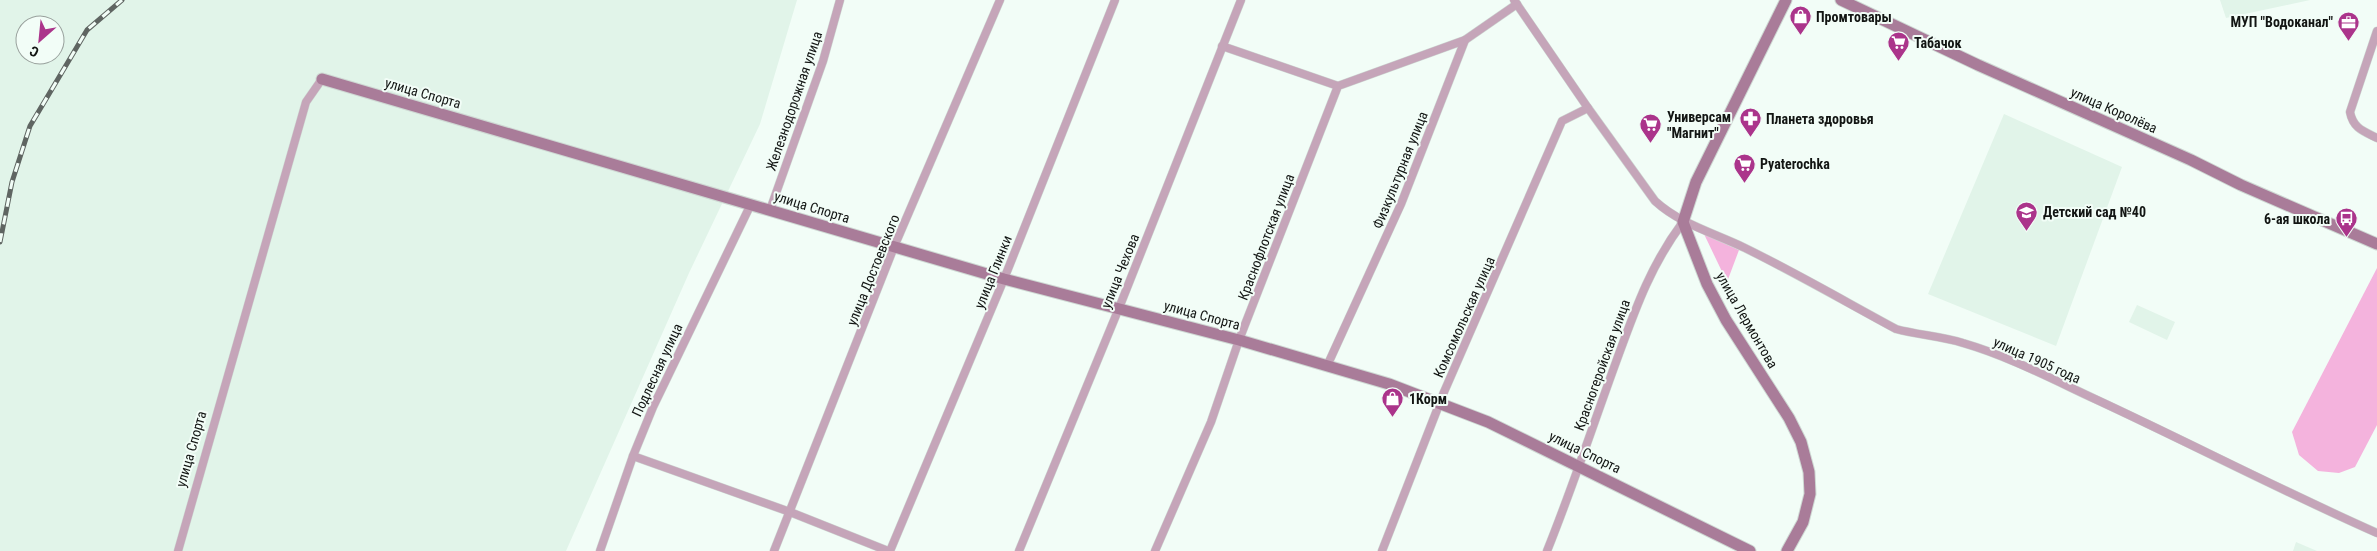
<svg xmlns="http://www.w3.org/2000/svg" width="2377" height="551" viewBox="0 0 2377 551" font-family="'Roboto Condensed',sans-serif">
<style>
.built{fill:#e1f4e9;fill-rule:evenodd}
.green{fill:#f4b3dd}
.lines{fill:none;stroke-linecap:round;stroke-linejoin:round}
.street-casing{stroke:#ced8d3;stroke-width:9}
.secondary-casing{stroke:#ced8d3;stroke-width:13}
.street{stroke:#c5a5b9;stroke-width:8}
.secondary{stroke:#a97c99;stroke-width:11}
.rail-casing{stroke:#5f6562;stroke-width:5}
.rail{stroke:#f2fdf7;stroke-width:3;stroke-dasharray:9;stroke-linecap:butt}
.labels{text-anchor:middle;stroke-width:4;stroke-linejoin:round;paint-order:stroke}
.poi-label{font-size:14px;font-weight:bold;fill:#121513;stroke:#f2fdf7;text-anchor:start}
.street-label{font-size:14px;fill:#121513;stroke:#f2fdf7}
</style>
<rect width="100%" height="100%" fill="#f2fdf7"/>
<g class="built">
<path d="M 0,0 L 797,0 L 760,124 L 689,273 L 566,551 L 0,551 ZM 25,25 L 55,25 L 55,55 L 25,55 Z"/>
<path d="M 2220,0 L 2310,0 L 2226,18 Z"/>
<path d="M 2004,114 L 2122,167 L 2056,346 L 1928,294 Z"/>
<path d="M 2137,305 L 2175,322 L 2167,340 L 2129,322 Z"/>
<path d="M 2296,542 L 2317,551 L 2293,551 Z"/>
</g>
<g class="green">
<path d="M 1704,234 L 1739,250 L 1727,282 Z"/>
<path d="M 2377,268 L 2377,425 L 2355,467 L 2339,473 L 2318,471 L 2299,455 L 2292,432 Z"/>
</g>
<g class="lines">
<defs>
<g id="street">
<path d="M 1514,0 L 1588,108 L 1655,201 C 1680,224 1714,233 1745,248 C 1796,273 1846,302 1896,329 C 1918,335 1941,336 1963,343 C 2008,356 2052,379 2095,399 C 2190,443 2282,491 2377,533"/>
<path d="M 2377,31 L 2350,112 C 2353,128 2363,131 2377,138"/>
<path d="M 1222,46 L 1338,86"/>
<path d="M 770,210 L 823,61 L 840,0"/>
<path d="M 1327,366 L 1401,204 L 1465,40 L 1517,4"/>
<path d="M 633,456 L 790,512 L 888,551"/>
<path d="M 178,551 L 306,102 L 322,79"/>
<path d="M 600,551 L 633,456 L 653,407 L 751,204"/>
<path d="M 774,551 L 894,247 L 1000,0"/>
<path d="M 890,551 L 1004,279 L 1115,0"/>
<path d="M 1019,551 L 1119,308 L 1241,0"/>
<path d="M 1155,551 L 1211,422 L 1239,340 L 1338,86 L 1465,40"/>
<path d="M 1382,551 L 1444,392 L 1562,121 L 1588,108"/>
<path d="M 1547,551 C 1572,489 1593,425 1616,362 C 1635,310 1650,266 1683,222"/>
</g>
<g id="secondary">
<path d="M 1786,0 L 1696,182 L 1683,222 L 1707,284 L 1726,320 L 1789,418 L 1801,442 L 1809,472 L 1810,494 L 1803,522 L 1787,551"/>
<path d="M 1841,0 L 1978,65 L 2191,160 L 2241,185 L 2377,244"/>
<path d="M 322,79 L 1004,279 L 1239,340 L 1389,384 L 1488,422 L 1750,551"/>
</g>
</defs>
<use href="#street" class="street-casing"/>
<use href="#secondary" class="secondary-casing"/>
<use href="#street" class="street"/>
<use href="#secondary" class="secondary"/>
<defs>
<path id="rail" d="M 0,242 L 12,182 L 30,126 L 87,30 L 122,0"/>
</defs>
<use href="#rail" class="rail-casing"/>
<use href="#rail" class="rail"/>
</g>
<defs>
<symbol id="shop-pin" viewBox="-11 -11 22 30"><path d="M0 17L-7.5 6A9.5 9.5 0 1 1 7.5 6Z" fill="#ab348b" stroke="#f2fdf7"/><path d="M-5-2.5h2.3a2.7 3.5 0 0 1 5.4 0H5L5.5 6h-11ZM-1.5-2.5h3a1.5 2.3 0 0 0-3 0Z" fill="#fff"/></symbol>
<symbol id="office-pin" viewBox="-11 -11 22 30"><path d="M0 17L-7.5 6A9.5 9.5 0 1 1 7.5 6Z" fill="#ab348b" stroke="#f2fdf7"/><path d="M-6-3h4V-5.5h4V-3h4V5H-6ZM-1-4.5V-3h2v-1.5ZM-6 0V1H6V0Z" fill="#fff"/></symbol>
<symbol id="supermarket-pin" viewBox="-11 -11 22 30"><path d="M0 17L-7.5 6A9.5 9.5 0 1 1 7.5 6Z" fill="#ab348b" stroke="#f2fdf7"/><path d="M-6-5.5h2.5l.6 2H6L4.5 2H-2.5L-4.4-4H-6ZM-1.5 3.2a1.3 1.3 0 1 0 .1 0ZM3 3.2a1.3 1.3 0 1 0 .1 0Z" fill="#fff"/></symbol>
<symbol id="pharmacy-pin" viewBox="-11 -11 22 30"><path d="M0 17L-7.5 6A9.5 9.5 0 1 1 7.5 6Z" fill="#ab348b" stroke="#f2fdf7"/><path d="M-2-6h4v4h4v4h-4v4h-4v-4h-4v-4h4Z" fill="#fff"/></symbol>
<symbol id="school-pin" viewBox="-11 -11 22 30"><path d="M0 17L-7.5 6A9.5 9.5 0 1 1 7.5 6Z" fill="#ab348b" stroke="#f2fdf7"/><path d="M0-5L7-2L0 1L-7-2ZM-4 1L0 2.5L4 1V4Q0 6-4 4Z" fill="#fff"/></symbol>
<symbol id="bus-pin" viewBox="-11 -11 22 30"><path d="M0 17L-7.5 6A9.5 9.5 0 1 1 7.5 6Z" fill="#ab348b" stroke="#f2fdf7"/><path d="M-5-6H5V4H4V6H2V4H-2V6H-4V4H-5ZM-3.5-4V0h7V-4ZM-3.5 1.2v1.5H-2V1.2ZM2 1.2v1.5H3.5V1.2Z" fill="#fff"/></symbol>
</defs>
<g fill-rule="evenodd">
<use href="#shop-pin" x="1788" y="4" width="25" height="34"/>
<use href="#office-pin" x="2336" y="10" width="25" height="34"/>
<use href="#supermarket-pin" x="1886" y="30" width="25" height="34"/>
<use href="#pharmacy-pin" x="1738" y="106" width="25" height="34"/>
<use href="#supermarket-pin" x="1638" y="112" width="25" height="34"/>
<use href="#supermarket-pin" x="1732" y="152" width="25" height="34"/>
<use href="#school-pin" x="2014" y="200" width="25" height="34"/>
<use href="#bus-pin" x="2334" y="206" width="25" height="34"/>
<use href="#shop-pin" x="1380" y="386" width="25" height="34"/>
</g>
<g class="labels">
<g class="poi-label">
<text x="1816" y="22">Промтовары</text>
<text x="2333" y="27" text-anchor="end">МУП "Водоканал"</text>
<text x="1914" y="48">Табачок</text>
<text x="1667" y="122">Универсам<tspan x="1667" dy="16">"Магнит"</tspan></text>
<text x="1766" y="124">Планета здоровья</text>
<text x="1760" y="169">Pyaterochka</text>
<text x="2043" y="217">Детский сад №40</text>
<text x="2330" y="224" text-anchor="end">6-ая школа</text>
<text x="1409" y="404">1Корм</text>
</g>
<g class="street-label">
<text transform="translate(423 93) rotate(16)" y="5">улица Спорта</text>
<text transform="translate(794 101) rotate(-71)" y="5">Железнодорожная улица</text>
<text transform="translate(2114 110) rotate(24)" y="5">улица Королёва</text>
<text transform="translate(1400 170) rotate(-68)" y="5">Физкультурная улица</text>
<text transform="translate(812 207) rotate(17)" y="5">улица Спорта</text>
<text transform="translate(1266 237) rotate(-69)" y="5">Краснофлотская улица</text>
<text transform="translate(873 270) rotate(-68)" y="5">улица Достоевского</text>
<text transform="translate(1120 271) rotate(-68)" y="5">улица Чехова</text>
<text transform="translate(993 272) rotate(-68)" y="5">улица Глинки</text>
<text transform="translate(1202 315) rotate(15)" y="5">улица Спорта</text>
<text transform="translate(1464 317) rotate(-66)" y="5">Комсомольская улица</text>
<text transform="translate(1747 320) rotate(60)" y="5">улица Лермонтова</text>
<text transform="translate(2037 360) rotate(24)" y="5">улица 1905 года</text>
<text transform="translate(1602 365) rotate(-70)" y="5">Красногеройская улица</text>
<text transform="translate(657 370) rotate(-65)" y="5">Подлесная улица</text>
<text transform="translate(191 449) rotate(-74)" y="5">улица Спорта</text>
<text transform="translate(1585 452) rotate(26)" y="5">улица Спорта</text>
</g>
</g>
<g transform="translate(40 40) rotate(207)"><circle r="24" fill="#f2fdf7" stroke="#98a09c"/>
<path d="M0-4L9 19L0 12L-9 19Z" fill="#ab348b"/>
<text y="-8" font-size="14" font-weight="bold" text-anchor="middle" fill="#121513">С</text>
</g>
</svg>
